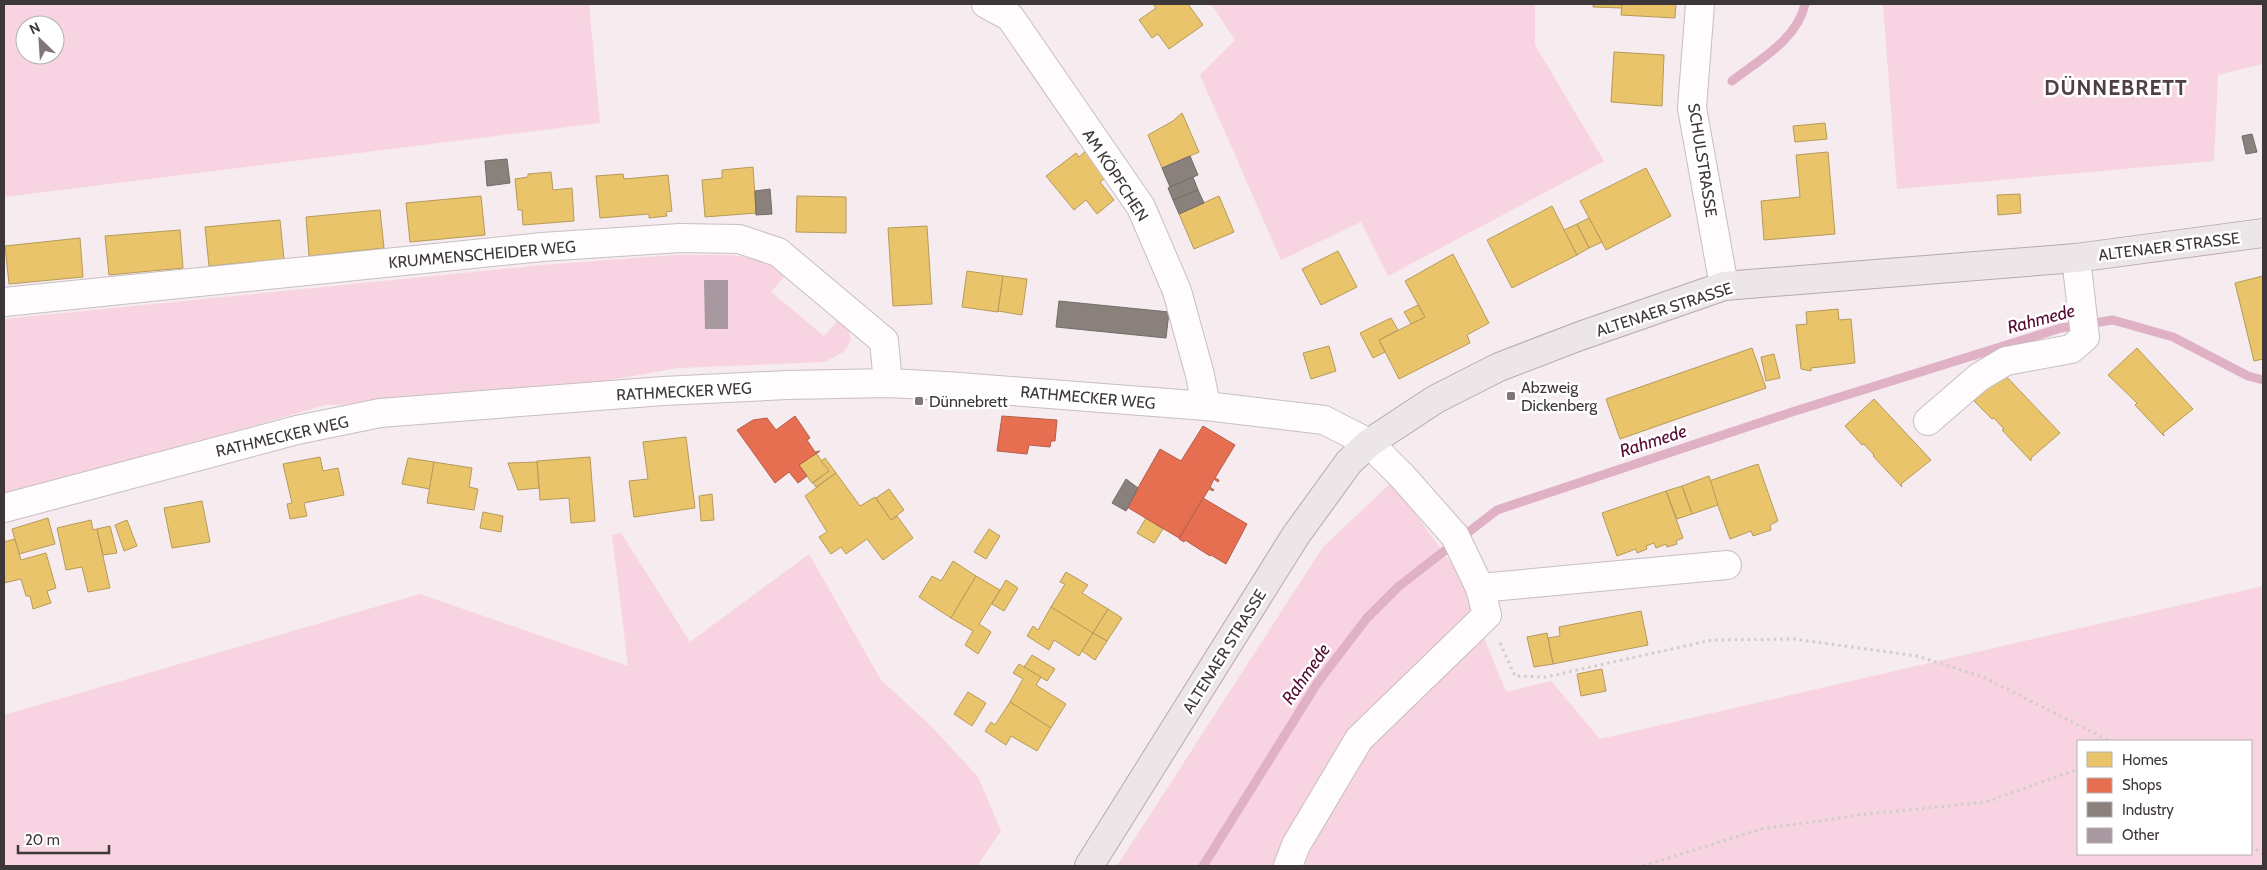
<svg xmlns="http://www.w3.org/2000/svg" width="2267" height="870" viewBox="0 0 2267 870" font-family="Cabin,sans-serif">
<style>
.green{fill:#f8d3e1;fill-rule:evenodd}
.homes{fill:#e9c46a;stroke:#b69a5b}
.shops{fill:#e76f51;stroke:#b45e4a}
.industry{fill:#8a817c;stroke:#736b68}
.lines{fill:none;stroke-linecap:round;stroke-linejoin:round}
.stream{stroke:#e0b0c4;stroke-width:9}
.building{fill:#a8989f}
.minor-casing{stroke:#c7bfc2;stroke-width:30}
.major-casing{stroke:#b7a8af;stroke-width:30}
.path{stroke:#d0cdce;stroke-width:3;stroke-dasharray:2.5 4;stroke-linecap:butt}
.minor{stroke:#fefcfd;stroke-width:28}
.major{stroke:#ede6e8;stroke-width:28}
.poi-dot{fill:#7e7679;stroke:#fff;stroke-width:2}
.labels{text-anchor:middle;stroke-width:5;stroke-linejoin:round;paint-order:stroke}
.street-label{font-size:16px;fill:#3e3739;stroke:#fff}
.poi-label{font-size:16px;fill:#3e3739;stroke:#fff;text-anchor:start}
.water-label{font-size:18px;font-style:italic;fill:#550a33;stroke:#fff}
.district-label{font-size:21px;font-weight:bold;letter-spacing:1px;fill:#4f4046;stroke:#fff}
</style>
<rect width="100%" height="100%" fill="#f6ebef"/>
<g class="green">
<path d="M 4,4 L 589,4 L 600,123 L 4,197 ZM 25,25 L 55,25 L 55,55 L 25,55 Z"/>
<path d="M 1211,4 L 1535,4 L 1535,45 L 1604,161 L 1388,276 L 1361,222 L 1281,260 L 1200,75 L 1235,40 Z"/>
<path d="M 1883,4 L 2263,4 L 2263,64 L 2218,75 L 2214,161 L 1897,189 Z"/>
<path d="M 675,255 L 731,255 L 763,260 L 786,275 L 771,292 L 824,336 L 841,317 L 848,327 L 851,340 L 845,351 L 825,362 L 678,368 L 490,401 L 325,405 L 105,469 L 4,494 L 4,319 L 542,265 Z"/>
<path d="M 1392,482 L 1457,571 L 1506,692 L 1551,681 L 1600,739 L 2263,586 L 2263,866 L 1117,866 L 1323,547 ZM 2078,741 L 2251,741 L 2251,854 L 2078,854 Z"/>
<path d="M 621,533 L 690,642 L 809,554 L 881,680 L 932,727 L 978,777 L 1001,831 L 977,866 L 4,866 L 4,715 L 420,594 L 628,666 L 612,535 Z"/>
</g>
<g class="homes">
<path d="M 1153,4 L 1188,4 L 1203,25 L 1169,49 L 1158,34 L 1152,38 L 1139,20 L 1156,8 Z"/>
<path d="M 1593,4 L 1622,4 L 1622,8 L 1593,7 Z"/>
<path d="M 1622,4 L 1676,4 L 1675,18 L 1621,15 Z"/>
<path d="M 1614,52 L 1664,55 L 1662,106 L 1611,102 Z"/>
<path d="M 1182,113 L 1199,152 L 1162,168 L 1148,135 L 1173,121 Z"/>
<path d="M 1825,123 L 1827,139 L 1795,142 L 1793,126 Z"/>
<path d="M 1088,149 L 1109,175 L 1100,182 L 1114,200 L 1097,214 L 1086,200 L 1074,210 L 1046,176 L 1076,153 L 1079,157 Z"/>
<path d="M 1828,152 L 1835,234 L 1764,240 L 1761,201 L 1800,197 L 1796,155 Z"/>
<path d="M 753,167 L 756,213 L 705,217 L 702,180 L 722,178 L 722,170 Z"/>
<path d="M 1646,168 L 1671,216 L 1606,250 L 1580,201 Z"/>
<path d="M 551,172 L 553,190 L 572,188 L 574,221 L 523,225 L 522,210 L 518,210 L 515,179 L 528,177 L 528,174 Z"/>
<path d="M 623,174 L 624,179 L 668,175 L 672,211 L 666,212 L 667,216 L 649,218 L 649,214 L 600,218 L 596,176 Z"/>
<path d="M 2020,194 L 2021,213 L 1998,215 L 1997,195 Z"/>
<path d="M 481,196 L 485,235 L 410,242 L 406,203 Z"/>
<path d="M 797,196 L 846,197 L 846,233 L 796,232 Z"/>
<path d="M 1219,196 L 1234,232 L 1194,249 L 1179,214 Z"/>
<path d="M 1552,206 L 1577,255 L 1512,288 L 1487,240 Z"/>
<path d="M 380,210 L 384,248 L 309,256 L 306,217 Z"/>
<path d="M 1589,218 L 1602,242 L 1589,248 L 1577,224 Z"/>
<path d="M 280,220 L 284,259 L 209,266 L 205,227 Z"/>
<path d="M 1577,224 L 1589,248 L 1577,255 L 1564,230 Z"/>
<path d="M 927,226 L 932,304 L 893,306 L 888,228 Z"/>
<path d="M 180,230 L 183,268 L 109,275 L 105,236 Z"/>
<path d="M 80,238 L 83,277 L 9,284 L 5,246 Z"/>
<path d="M 1338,251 L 1357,287 L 1321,305 L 1302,269 Z"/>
<path d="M 1453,254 L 1489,323 L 1467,335 L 1470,343 L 1399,379 L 1379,340 L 1425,317 L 1405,281 Z"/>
<path d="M 967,271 L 1003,276 L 998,312 L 962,307 Z"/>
<path d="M 1003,276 L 1027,279 L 1022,315 L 998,311 Z"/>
<path d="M 2263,276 L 2263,359 L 2254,361 L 2235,283 Z"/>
<path d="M 1418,305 L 1425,317 L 1411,324 L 1404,312 Z"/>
<path d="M 1838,309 L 1839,320 L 1851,319 L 1855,363 L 1811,368 L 1811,371 L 1801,369 L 1796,325 L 1807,324 L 1806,312 Z"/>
<path d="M 1391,318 L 1398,330 L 1379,340 L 1385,352 L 1373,358 L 1360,333 Z"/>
<path d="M 1329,346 L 1336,371 L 1311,379 L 1303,353 Z"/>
<path d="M 1752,348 L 1766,388 L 1620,439 L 1606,399 Z"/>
<path d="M 2137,348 L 2193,409 L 2163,433 L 2164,436 L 2135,405 L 2137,403 L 2108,375 Z"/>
<path d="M 1774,354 L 1780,378 L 1766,381 L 1761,357 Z"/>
<path d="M 2003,373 L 2060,433 L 2031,458 L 2031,461 L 2002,430 L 2004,429 L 1994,418 L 1992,419 L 1974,401 Z"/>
<path d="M 1874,399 L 1931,460 L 1901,484 L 1902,487 L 1873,456 L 1874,455 L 1864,444 L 1862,445 L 1845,426 Z"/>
<path d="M 686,437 L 695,508 L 634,517 L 629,481 L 648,479 L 643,442 Z"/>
<path d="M 816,453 L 829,471 L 812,483 L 799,465 Z"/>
<path d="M 320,457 L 323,471 L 338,468 L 344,495 L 304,503 L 307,516 L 290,519 L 287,504 L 292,503 L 283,464 Z"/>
<path d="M 590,457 L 595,521 L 571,523 L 569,498 L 540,500 L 537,461 Z"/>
<path d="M 408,458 L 434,462 L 430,489 L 402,484 Z"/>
<path d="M 825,458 L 836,473 L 816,487 L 813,483 L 829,471 L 821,461 Z"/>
<path d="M 434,462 L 472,468 L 469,487 L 478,489 L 474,510 L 427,503 Z"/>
<path d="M 537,462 L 539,488 L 518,490 L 508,463 Z"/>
<path d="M 1758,464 L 1778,521 L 1770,525 L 1771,530 L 1753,536 L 1751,531 L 1730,539 L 1709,481 Z"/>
<path d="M 836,473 L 860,506 L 875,497 L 891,520 L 897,516 L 913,538 L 883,560 L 867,539 L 846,554 L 841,547 L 831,554 L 819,537 L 827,532 L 805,496 Z"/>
<path d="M 1709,476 L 1718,505 L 1692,514 L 1682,486 Z"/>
<path d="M 1682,486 L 1692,514 L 1677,519 L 1666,491 Z"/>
<path d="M 889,489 L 904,510 L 891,520 L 876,498 Z"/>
<path d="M 1666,491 L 1683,538 L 1676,541 L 1677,544 L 1667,547 L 1666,544 L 1656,548 L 1654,543 L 1646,546 L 1647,549 L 1637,553 L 1636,549 L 1617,556 L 1602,513 Z"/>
<path d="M 712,494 L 714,520 L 701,521 L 699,496 Z"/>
<path d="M 202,501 L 210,542 L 172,548 L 164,508 Z"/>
<path d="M 483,512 L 503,516 L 501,532 L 480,528 Z"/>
<path d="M 48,518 L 55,544 L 19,554 L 12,529 Z"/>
<path d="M 1146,518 L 1163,529 L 1154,543 L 1137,533 Z"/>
<path d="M 91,520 L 93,530 L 97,529 L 110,588 L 88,592 L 82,567 L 66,570 L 57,528 Z"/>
<path d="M 127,520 L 137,546 L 124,551 L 115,525 Z"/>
<path d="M 110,526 L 117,553 L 103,555 L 97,529 Z"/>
<path d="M 989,529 L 1000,536 L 986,559 L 974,552 Z"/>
<path d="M 15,539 L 21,560 L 46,553 L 56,588 L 47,591 L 51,603 L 33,609 L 30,596 L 26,596 L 21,579 L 4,583 L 4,542 Z"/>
<path d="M 953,561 L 976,576 L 951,618 L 919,597 L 932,576 L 941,581 Z"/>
<path d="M 1066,572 L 1088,585 L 1082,593 L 1108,609 L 1093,633 L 1051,607 L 1065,584 L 1060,582 Z"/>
<path d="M 976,576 L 1000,590 L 979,624 L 991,632 L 978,654 L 965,645 L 973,631 L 951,618 Z"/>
<path d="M 1006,580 L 1018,588 L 1004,611 L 992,604 Z"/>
<path d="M 1051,607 L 1093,633 L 1079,656 L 1054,640 L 1049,650 L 1027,636 L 1033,626 L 1038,630 Z"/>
<path d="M 1108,609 L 1122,618 L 1107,641 L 1093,633 Z"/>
<path d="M 1641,611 L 1648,645 L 1553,664 L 1548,638 L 1560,636 L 1559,627 Z"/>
<path d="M 1093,633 L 1107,641 L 1095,660 L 1082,651 Z"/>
<path d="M 1547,633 L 1553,664 L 1534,667 L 1527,637 Z"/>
<path d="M 1032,655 L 1055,669 L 1047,681 L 1024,667 Z"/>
<path d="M 1019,664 L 1041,677 L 1036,685 L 1066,704 L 1051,728 L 1010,702 L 1023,679 L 1013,673 Z"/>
<path d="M 1602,669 L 1606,691 L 1581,696 L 1577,674 Z"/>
<path d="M 968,692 L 986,703 L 972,726 L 954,714 Z"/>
<path d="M 1010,702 L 1051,728 L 1037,751 L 1011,736 L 1006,745 L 985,731 L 991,722 L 995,725 Z"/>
</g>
<g class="shops">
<path d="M 795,416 L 810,438 L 807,440 L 815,452 L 820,451 L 799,465 L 807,476 L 798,483 L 789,472 L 775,483 L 737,430 L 753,420 L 767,418 L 776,430 Z"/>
<path d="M 1002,416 L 1057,420 L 1055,441 L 1051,441 L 1050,447 L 1029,445 L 1027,454 L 997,451 Z"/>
<path d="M 1203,426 L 1235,445 L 1215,478 L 1219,480 L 1218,482 L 1214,479 L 1210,487 L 1214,490 L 1213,491 L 1209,489 L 1179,538 L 1127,507 L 1160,449 L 1181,461 Z"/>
<path d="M 1203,498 L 1247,524 L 1226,564 L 1211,555 L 1210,556 L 1185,540 L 1184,542 L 1179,539 Z"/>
</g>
<g class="industry">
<path d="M 2252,134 L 2257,152 L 2246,154 L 2242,136 Z"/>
<path d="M 1190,156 L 1198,175 L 1170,187 L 1162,168 Z"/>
<path d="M 507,159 L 510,183 L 487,186 L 485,161 Z"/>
<path d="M 1193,177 L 1198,190 L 1173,200 L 1168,188 Z"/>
<path d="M 770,189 L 772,214 L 756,215 L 755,191 Z"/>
<path d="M 1198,190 L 1204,203 L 1179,214 L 1173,200 Z"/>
<path d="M 1059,301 L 1169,312 L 1166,338 L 1056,327 Z"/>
<path d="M 1126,479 L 1138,488 L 1126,511 L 1112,503 Z"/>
</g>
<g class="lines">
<g class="stream">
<path d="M 1732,81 C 1759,60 1797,40 1805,4"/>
<path d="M 1203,866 L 1318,682 L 1367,618 L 1398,587 L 1497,510 L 1792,412 L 2061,328 L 2113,320 L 2173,337 L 2248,376 L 2263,380"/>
</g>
</g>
<path class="building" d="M 704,280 L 728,280 L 728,329 L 705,329 Z"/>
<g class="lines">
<defs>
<g id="minor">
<path d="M 986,4 L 1010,17 L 1141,207 L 1177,291 L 1200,375 L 1206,406"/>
<path d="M 1700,4 L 1692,108 L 1724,286"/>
<path d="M 4,302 L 542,247 L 680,238 L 739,239 L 778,252 L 884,341 L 888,383"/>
<path d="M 1928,421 L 1979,377 L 2006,361 L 2071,349 L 2085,337 L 2076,258"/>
<path d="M 4,508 L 297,430 L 380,413 L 663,391 L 787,385 L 888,383 L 946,386 L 1206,406 L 1324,420 L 1369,443 L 1402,476 L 1455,536 L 1480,588 L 1487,615 L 1359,739 L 1296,845 L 1288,866"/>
<path d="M 1480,588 L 1727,565"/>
</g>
<path id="major" d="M 1089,866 L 1296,535 L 1349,462 L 1369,443 L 1436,399 L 1499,367 L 1580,336 L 1724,286 L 2076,258 L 2263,233"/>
</defs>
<use href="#minor" class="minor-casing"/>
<use href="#major" class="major-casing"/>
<g class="path">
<path d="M 1500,643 L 1515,676 L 1546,677 L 1712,640 L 1794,639 L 1917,656 L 1983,677 L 2110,741"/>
<path d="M 2251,845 L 2263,855"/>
<path d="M 1643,866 L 1761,829 L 1867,814 L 1986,802 L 2078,769"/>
</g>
<use href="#minor" class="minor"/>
<use href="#major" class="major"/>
</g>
<g class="poi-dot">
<rect x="1506" y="391" width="10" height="10" rx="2.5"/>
<rect x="914" y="396" width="10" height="10" rx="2.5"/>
</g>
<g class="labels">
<g class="street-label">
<text transform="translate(1703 160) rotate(81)" y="6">SCHULSTRASSE</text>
<text transform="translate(1116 175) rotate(57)" y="6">AM KÖPFCHEN</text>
<text transform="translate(2169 246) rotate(-7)" y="6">ALTENAER STRASSE</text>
<text transform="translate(482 254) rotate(-5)" y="6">KRUMMENSCHEIDER WEG</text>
<text transform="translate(1664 309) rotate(-18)" y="6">ALTENAER STRASSE</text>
<text transform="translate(684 391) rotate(-3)" y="6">RATHMECKER WEG</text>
<text transform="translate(1088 397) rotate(5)" y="6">RATHMECKER WEG</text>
<text transform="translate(282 436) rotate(-13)" y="6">RATHMECKER WEG</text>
<text transform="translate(1224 651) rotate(-58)" y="6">ALTENAER STRASSE</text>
</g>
<g class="poi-label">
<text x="1521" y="393">Abzweig<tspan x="1521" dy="18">Dickenberg</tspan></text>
<text x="929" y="407">Dünnebrett</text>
</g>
<g class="water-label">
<text transform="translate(2041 319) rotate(-15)" y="6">Rahmede</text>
<text transform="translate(1653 441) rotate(-18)" y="6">Rahmede</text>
<text transform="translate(1306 674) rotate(-55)" y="6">Rahmede</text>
</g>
<g class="district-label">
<text x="2116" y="95">DÜNNEBRETT</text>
</g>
</g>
<rect width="2267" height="870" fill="none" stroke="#3e3739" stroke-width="10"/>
<rect x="2077" y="740" width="175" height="115" fill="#ffffff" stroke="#b2afb0"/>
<rect x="2087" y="752" width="25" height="15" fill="#e9c46a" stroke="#b2afb0"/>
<text x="2122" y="765" font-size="15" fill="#3e3739">Homes</text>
<rect x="2087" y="778" width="25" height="15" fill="#e76f51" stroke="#b2afb0"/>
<text x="2122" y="790" font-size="15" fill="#3e3739">Shops</text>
<rect x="2087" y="802" width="25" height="15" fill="#8a817c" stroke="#b2afb0"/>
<text x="2122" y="815" font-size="15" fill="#3e3739">Industry</text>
<rect x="2087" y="828" width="25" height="15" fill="#a8989f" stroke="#b2afb0"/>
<text x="2122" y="840" font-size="15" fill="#3e3739">Other</text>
<g transform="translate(40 40) rotate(335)"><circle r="24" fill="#ffffff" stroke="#b2afb0"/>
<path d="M0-4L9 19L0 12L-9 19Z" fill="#7e7679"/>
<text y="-8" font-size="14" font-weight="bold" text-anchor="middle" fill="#3e3739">N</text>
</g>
<path d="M18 845v8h91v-8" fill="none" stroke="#3e3739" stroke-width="2.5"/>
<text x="25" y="845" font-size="15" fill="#3e3739" stroke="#ffffff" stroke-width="4" paint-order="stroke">20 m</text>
</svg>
